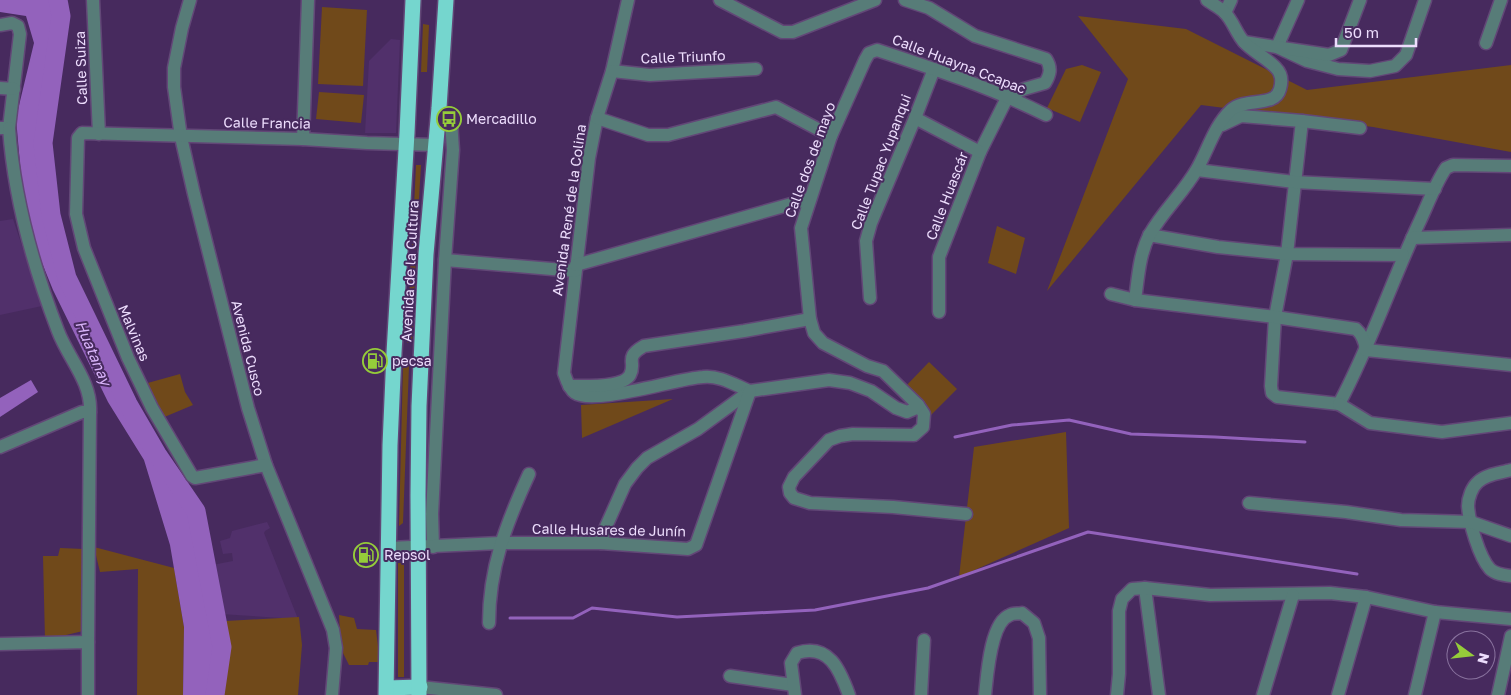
<svg xmlns="http://www.w3.org/2000/svg" width="1511" height="695" viewBox="0 0 1511 695" font-family="'Golos Text',sans-serif">
<style>
.built{fill:#51306b}
.green{fill:#70491a}
.water{fill:#9362bc}
.lines{fill:none;stroke-linecap:round;stroke-linejoin:round}
.stream{stroke:#9362bc;stroke-width:3}
.river{stroke:#9362bc;stroke-width:19}
.minor-casing{stroke:#624777;stroke-width:15}
.highway-casing{stroke:#624777;stroke-width:18}
.minor{stroke:#577c78;stroke-width:12}
.highway{stroke:#75d6ce;stroke-width:15}
.labels{text-anchor:middle;stroke-width:4;stroke-linejoin:round;paint-order:stroke}
.street-label{font-size:14px;fill:#edddfd;stroke:#472a5e}
.poi-label{font-size:14px;fill:#edddfd;stroke:#472a5e;text-anchor:start}
.water-label{font-size:15px;font-style:italic;fill:#d9b4fa;stroke:#472a5e}
</style>
<rect width="100%" height="100%" fill="#472a5e"/>
<g class="built">
<path d="M 391,39 L 400,40 L 396,133 L 365,133 L 369,61 Z"/>
<path d="M 13,219 L 42,306 L 0,315 L 0,221 Z"/>
<path d="M 267,522 L 270,528 L 265,531 L 264,533 L 298,619 L 221,614 L 212,565 L 233,561 L 232,553 L 223,554 L 220,541 L 230,538 L 232,531 Z"/>
</g>
<g class="green">
<path d="M 322,7 L 367,10 L 363,86 L 318,84 Z"/>
<path d="M 1078,16 L 1186,29 L 1307,90 L 1511,65 L 1511,152 L 1373,127 L 1201,105 L 1047,291 L 1128,79 Z"/>
<path d="M 423,24 L 429,25 L 427,72 L 421,72 Z"/>
<path d="M 1082,65 L 1101,72 L 1080,122 L 1047,108 L 1066,69 Z"/>
<path d="M 319,92 L 364,95 L 361,123 L 316,119 Z"/>
<path d="M 416,165 L 421,165 L 416,250 L 412,250 Z"/>
<path d="M 997,226 L 1025,238 L 1016,274 L 988,263 Z"/>
<path d="M 411,255 L 416,255 L 412,343 L 407,343 Z"/>
<path d="M 929,362 L 957,389 L 931,415 L 904,388 Z"/>
<path d="M 403,366 L 409,366 L 403,523 L 399,526 Z"/>
<path d="M 180,374 L 185,392 L 193,405 L 162,418 L 144,384 Z"/>
<path d="M 673,399 L 582,438 L 581,405 Z"/>
<path d="M 1066,432 L 1069,528 L 959,577 L 974,447 Z"/>
<path d="M 94,547 L 174,568 L 184,627 L 183,695 L 137,695 L 138,569 L 100,572 Z"/>
<path d="M 60,548 L 84,549 L 83,631 L 45,640 L 43,556 L 58,556 Z"/>
<rect x="398" y="563" width="6" height="114"/>
<path d="M 339,615 L 354,618 L 357,629 L 376,630 L 380,662 L 369,662 L 368,665 L 349,665 L 341,649 Z"/>
<path d="M 299,617 L 302,645 L 298,695 L 215,695 L 226,621 Z"/>
</g>
<g class="water">
<path d="M 0,0 L 58,0 L 61,16 L 43,143 L 51,215 L 67,278 L 128,404 L 157,454 L 196,511 L 222,647 L 215,695 L 183,695 L 184,627 L 170,545 L 144,460 L 108,402 L 53,290 L 25,221 L 16,118 L 34,43 L 26,16 L 0,12 Z"/>
<path d="M 31,380 L 38,392 L 0,417 L 0,398 Z"/>
</g>
<g class="lines">
<g class="stream">
<path d="M 955,437 L 1012,425 L 1069,420 L 1131,434 L 1215,437 L 1305,442"/>
<path d="M 510,618 L 573,618 L 592,608 L 677,617 L 815,610 L 928,588 L 1088,532 L 1357,574"/>
</g>
<path class="river" d="M 58,0 L 61,16 L 43,143 L 51,215 L 67,278 L 128,404 L 157,454 L 196,511 L 222,647 L 215,695"/>
<defs>
<g id="minor">
<path d="M 93,0 L 99,134"/>
<path d="M 190,0 L 182,28 L 174,68 L 174,87 L 181,137 L 194,194 L 248,408 L 266,465 L 333,630 L 336,648 L 332,695"/>
<path d="M 628,0 L 612,71 L 597,118 L 589,158 L 564,373 C 566,379 569,389 575,393 C 593,406 678,378 703,377 C 719,375 735,385 750,391"/>
<path d="M 720,0 L 782,32 L 793,32 L 875,0"/>
<path d="M 905,0 L 929,8 L 975,36 L 1046,59 C 1052,68 1050,75 1045,83 L 1024,89 L 1008,96 L 980,152 L 939,257 L 939,312"/>
<path d="M 1298,0 L 1277,47 L 1307,61 L 1338,69 L 1370,71 L 1395,66 L 1406,55 L 1425,0"/>
<path d="M 1225,13 L 1231,0"/>
<path d="M 0,25 L 12,23 L 18,26 L 20,34 L 9,128 L 0,128"/>
<path d="M 1244,42 L 1329,55 L 1341,50 L 1360,0"/>
<path d="M 1486,43 L 1501,0"/>
<path d="M 612,71 L 650,75 L 756,69"/>
<path d="M 0,88 L 14,89"/>
<path d="M 597,118 L 648,135 L 668,135 L 776,107 L 831,136"/>
<path d="M 915,118 L 980,152"/>
<path d="M 1302,121 L 1287,254 L 1275,317 L 1271,386 L 1272,393 L 1277,397 L 1339,404 C 1370,346 1391,283 1419,223 C 1428,204 1435,184 1446,168 L 1453,165 L 1511,166"/>
<path d="M 1222,125 L 1241,116 L 1302,121 L 1360,128"/>
<path d="M 9,128 C 14,199 33,266 58,331 C 68,358 92,382 90,412"/>
<path d="M 303,139 L 308,0"/>
<path d="M 1197,170 L 1294,182 L 1435,189"/>
<path d="M 1149,235 L 1218,247 L 1287,254 L 1403,255"/>
<path d="M 1412,238 L 1511,235"/>
<path d="M 445,260 L 575,271"/>
<path d="M 576,265 L 809,199"/>
<path d="M 1111,294 L 1135,300 L 1275,317 L 1356,329 C 1363,335 1365,342 1366,350 L 1511,365"/>
<path d="M 870,298 L 866,241 L 871,223 L 915,118 L 934,69"/>
<path d="M 1135,300 C 1138,279 1139,254 1150,234 C 1163,211 1184,192 1197,169 C 1208,150 1214,126 1231,110 C 1246,97 1275,108 1280,89 C 1282,82 1282,74 1276,68 C 1267,58 1253,52 1244,42 C 1236,33 1233,21 1225,13 C 1221,8 1212,4 1207,0"/>
<path d="M 569,386 C 583,386 623,388 630,375 C 637,362 623,358 644,346 L 744,331 L 810,319"/>
<path d="M 1339,404 L 1370,423 L 1442,432 L 1511,423"/>
<path d="M 918,405 L 924,414 L 923,427 L 914,435 L 853,434 L 840,436 L 829,440 L 794,477 L 789,487 L 790,493 L 794,498 L 810,503 L 893,507 L 966,514"/>
<path d="M 0,447 L 82,412 L 90,412 L 88,642"/>
<path d="M 266,465 L 195,478 L 192,476 L 152,408 L 128,358 L 84,248 L 76,214 L 78,138 L 82,133 L 303,139 L 367,143 L 435,145"/>
<path d="M 1511,470 C 1501,473 1486,474 1478,482 C 1472,487 1468,498 1468,506 C 1469,522 1479,557 1490,569 C 1495,574 1503,575 1511,576"/>
<path d="M 1249,503 L 1346,512 L 1401,520 L 1471,522 L 1511,536"/>
<path d="M 601,543 L 604,531 L 625,484 L 637,468 L 647,458 L 698,429 L 750,391 L 829,380 L 850,383 L 871,391 L 896,408 L 907,412 L 914,409 L 918,405 L 883,371 L 867,366 L 823,343 L 814,333 L 810,319 L 801,228 L 831,136 L 865,60 L 869,53 L 877,50 C 935,69 992,88 1046,115"/>
<path d="M 433,547 L 432,514 L 445,260 L 453,150 L 451,120 L 439,108"/>
<path d="M 389,548 L 500,543 L 601,543 L 688,549 L 696,545 L 750,391"/>
<path d="M 1145,588 L 1159,695"/>
<path d="M 489,623 C 489,568 506,524 529,474"/>
<path d="M 0,644 L 88,642 L 88,695"/>
<path d="M 730,676 L 793,685"/>
<path d="M 420,687 L 496,695"/>
<path d="M 795,695 L 791,663 L 797,653 C 829,643 840,670 849,695"/>
<path d="M 921,695 L 924,640"/>
<path d="M 985,695 C 987,677 990,622 1010,615 C 1013,613 1018,614 1022,613 L 1034,623 L 1039,638 L 1040,695"/>
<path d="M 1117,695 L 1119,674 L 1119,611 L 1122,599 L 1132,589 L 1145,588 L 1210,595 L 1330,593 L 1366,597 L 1435,612 L 1511,619"/>
<path d="M 1263,695 L 1293,595"/>
<path d="M 1338,695 L 1366,597"/>
<path d="M 1415,695 L 1435,612"/>
<path d="M 1498,695 L 1511,636"/>
</g>
<g id="highway">
<path d="M 387,688 L 420,687"/>
<path d="M 386,695 L 390,445 L 394,353 L 407,133 L 413,0"/>
<path d="M 419,695 L 418,495 L 419,406 L 426,254 L 439,108 L 446,0"/>
</g>
</defs>
<use href="#minor" class="minor-casing"/>
<use href="#highway" class="highway-casing"/>
<use href="#minor" class="minor"/>
<use href="#highway" class="highway"/>
</g>
<defs>
<symbol id="bus-ring" viewBox="-11 -11 22 22"><circle r="9.5" fill="#472a5e" stroke="#95cc3a" stroke-width="1.5"/><path d="M-5-6H5V4H4V6H2V4H-2V6H-4V4H-5ZM-3.5-4V0h7V-4ZM-3.5 1.2v1.5H-2V1.2ZM2 1.2v1.5H3.5V1.2Z" fill="#95cc3a"/></symbol>
<symbol id="fuel-ring" viewBox="-11 -11 22 22"><circle r="9.5" fill="#472a5e" stroke="#95cc3a" stroke-width="1.5"/><path d="M-5.5-6h7V0h2V4h1.3V-2.5L3-4.5l.8-.8L6-3V5H2.5V1h-1V6h-7ZM-4.2-4.7v3.2H.2V-4.7Z" fill="#95cc3a"/></symbol>
</defs>
<g fill-rule="evenodd">
<use href="#bus-ring" x="435" y="105" width="28" height="28"/>
<use href="#fuel-ring" x="361" y="347" width="28" height="28"/>
<use href="#fuel-ring" x="352" y="541" width="28" height="28"/>
</g>
<g class="labels">
<g class="street-label">
<text transform="translate(683 57) rotate(-2)" y="5">Calle Triunfo</text>
<text transform="translate(959 64) rotate(21)" y="5">Calle Huayna Ccapac</text>
<text transform="translate(81 68) rotate(-92)" y="5">Calle Suiza</text>
<text transform="translate(267 123) rotate(1)" y="5">Calle Francia</text>
<text transform="translate(810 160) rotate(-70)" y="5">Calle dos de mayo</text>
<text transform="translate(881 162) rotate(-69)" y="5">Calle Tupac Yupanqui</text>
<text transform="translate(947 196) rotate(-69)" y="5">Calle Huascár</text>
<text transform="translate(569 210) rotate(-82)" y="5">Avenida René de la Colina</text>
<text transform="translate(410 271) rotate(-87)" y="5">Avenida de la Cultura</text>
<text transform="translate(134 333) rotate(67)" y="5">Malvinas</text>
<text transform="translate(248 348) rotate(76)" y="5">Avenida Cusco</text>
<text transform="translate(609 530) rotate(1)" y="5">Calle Husares de Junín</text>
</g>
<g class="poi-label">
<text x="466" y="124">Mercadillo</text>
<text x="392" y="366">pecsa</text>
<text x="384" y="560">Repsol</text>
</g>
<g class="water-label">
<text transform="translate(93 353) rotate(67)" y="5">Huatanay</text>
</g>
</g>
<g transform="translate(1471 655) rotate(105)"><circle r="24" fill="#472a5e" stroke="#89729e"/>
<path d="M0-4L9 19L0 12L-9 19Z" fill="#95cc3a"/>
<text y="-8" font-size="14" font-weight="bold" text-anchor="middle" fill="#edddfd">N</text>
</g>
<path d="M1336 38v8h80v-8" fill="none" stroke="#edddfd" stroke-width="2.5"/>
<text x="1344" y="38" font-size="15" fill="#edddfd" stroke="#472a5e" stroke-width="4" paint-order="stroke">50 m</text>
</svg>
